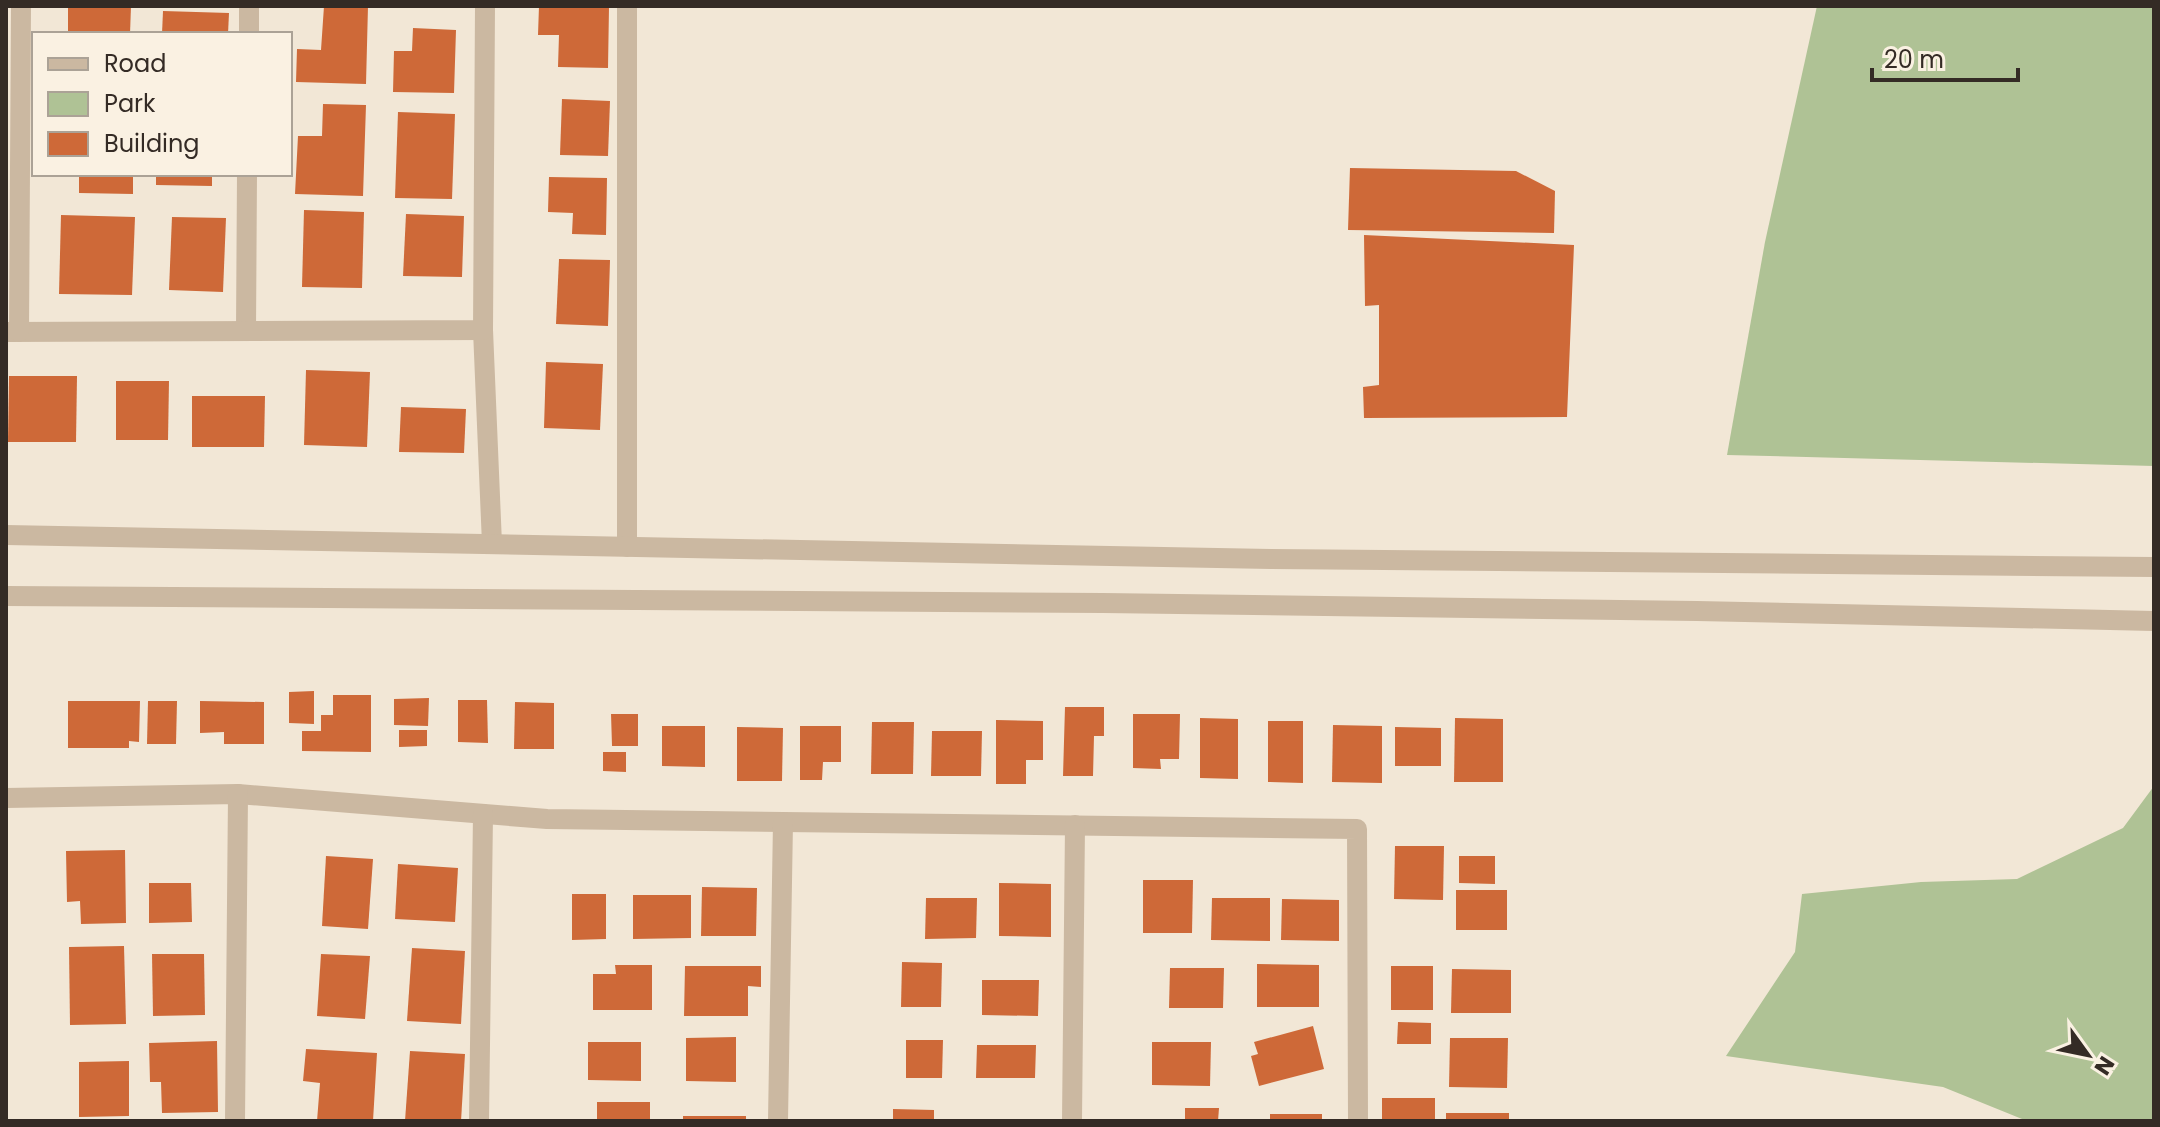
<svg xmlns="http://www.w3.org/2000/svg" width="2160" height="1127" viewBox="0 0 2160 1127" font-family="Poppins,sans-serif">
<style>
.green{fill:#afc295}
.building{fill:#ce6938}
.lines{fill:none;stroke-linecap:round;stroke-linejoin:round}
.minor{stroke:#cbb8a1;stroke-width:20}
.tertiary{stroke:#cbb8a1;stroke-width:20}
</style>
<rect width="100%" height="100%" fill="#f2e7d6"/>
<g class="green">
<path d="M 1817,6 L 2154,6 L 2154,466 L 1727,455 L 1765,242 Z"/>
<path d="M 2154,786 L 2154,1121 L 2027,1121 L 1943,1087 L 1726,1056 L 1795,952 L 1802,894 L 1921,882 L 2017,879 L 2123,828 Z"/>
</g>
<g class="building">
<path d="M 68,6 L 131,6 L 130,34 L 68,34 Z"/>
<path d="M 324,6 L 368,6 L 366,84 L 296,82 L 297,49 L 321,50 Z"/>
<path d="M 539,6 L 609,7 L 608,68 L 558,67 L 559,35 L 538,35 Z"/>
<path d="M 163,11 L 229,13 L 228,34 L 162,34 Z"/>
<path d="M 413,28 L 456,30 L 454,93 L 393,92 L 394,51 L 412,51 Z"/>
<path d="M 562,99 L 610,101 L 608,156 L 560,155 Z"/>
<path d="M 323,104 L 366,105 L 363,196 L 295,194 L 298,136 L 322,136 Z"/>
<path d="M 398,112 L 455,114 L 452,199 L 395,198 Z"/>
<path d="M 1350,168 L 1516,171 L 1555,191 L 1554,233 L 1348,230 Z"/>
<path d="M 79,174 L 133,174 L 133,194 L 79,193 Z"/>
<path d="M 156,174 L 212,174 L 212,186 L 156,185 Z"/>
<path d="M 549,177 L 607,178 L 606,235 L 572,234 L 573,213 L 548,212 Z"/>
<path d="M 304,210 L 364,212 L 362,288 L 302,287 Z"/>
<path d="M 406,214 L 464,216 L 462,277 L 403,276 Z"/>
<path d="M 61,215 L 135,217 L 132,295 L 59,294 Z"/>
<path d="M 172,217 L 226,218 L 223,292 L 169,290 Z"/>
<path d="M 1364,235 L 1574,245 L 1567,417 L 1364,418 L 1363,387 L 1379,385 L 1379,305 L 1365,306 Z"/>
<path d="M 559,259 L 610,260 L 608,326 L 556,324 Z"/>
<path d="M 546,362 L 603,364 L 600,430 L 544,428 Z"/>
<path d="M 306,370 L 370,372 L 367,447 L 304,445 Z"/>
<path d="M 9,376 L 77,376 L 76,442 L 8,442 Z"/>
<path d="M 116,381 L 169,381 L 168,440 L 116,440 Z"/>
<path d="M 192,396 L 265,396 L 264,447 L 192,447 Z"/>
<path d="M 401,407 L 466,409 L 464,453 L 399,452 Z"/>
<path d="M 314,691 L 314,724 L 289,723 L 289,692 Z"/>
<path d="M 333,695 L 371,695 L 371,752 L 302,751 L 302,731 L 321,731 L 321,715 L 333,715 Z"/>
<path d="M 429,698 L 428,726 L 394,725 L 394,699 Z"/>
<path d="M 458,700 L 487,700 L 488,743 L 458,742 Z"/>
<path d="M 68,701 L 140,701 L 139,742 L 129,741 L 129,748 L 68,748 Z"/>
<path d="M 148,701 L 177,701 L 176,744 L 147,744 Z"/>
<path d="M 200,701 L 264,702 L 264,744 L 224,744 L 224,732 L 200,733 Z"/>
<path d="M 515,702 L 554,703 L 554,749 L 514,749 Z"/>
<path d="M 1065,707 L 1104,707 L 1104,736 L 1094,736 L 1093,776 L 1063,776 Z"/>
<path d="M 611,714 L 638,714 L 638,746 L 612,746 Z"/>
<path d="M 1133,714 L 1180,714 L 1179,759 L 1160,759 L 1161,769 L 1133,768 Z"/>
<path d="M 1200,718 L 1238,719 L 1238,779 L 1200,778 Z"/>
<path d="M 1455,718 L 1503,719 L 1503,782 L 1454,782 Z"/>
<path d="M 996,720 L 1043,721 L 1043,760 L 1026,760 L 1026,784 L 996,784 Z"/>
<path d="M 1268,721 L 1303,721 L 1303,783 L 1268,782 Z"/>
<path d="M 872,722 L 914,722 L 913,774 L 871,774 Z"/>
<path d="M 1333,725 L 1382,726 L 1382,783 L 1332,782 Z"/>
<path d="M 662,726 L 705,726 L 705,767 L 662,766 Z"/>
<path d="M 800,726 L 841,726 L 841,762 L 823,762 L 822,780 L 800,780 Z"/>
<path d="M 737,727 L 783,728 L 782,781 L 737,781 Z"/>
<path d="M 1395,727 L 1441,728 L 1441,766 L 1395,766 Z"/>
<path d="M 399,730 L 427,730 L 427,746 L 399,747 Z"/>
<path d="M 932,731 L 982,731 L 981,776 L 931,776 Z"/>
<path d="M 603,752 L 626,752 L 626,772 L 603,771 Z"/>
<path d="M 1395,846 L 1444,846 L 1443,900 L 1394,899 Z"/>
<path d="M 125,850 L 126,923 L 81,924 L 80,901 L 67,902 L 66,851 Z"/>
<path d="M 326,856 L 373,859 L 368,929 L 322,926 Z"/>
<path d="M 1459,856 L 1495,856 L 1495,884 L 1459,883 Z"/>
<path d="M 398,864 L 458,868 L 455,922 L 395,919 Z"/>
<path d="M 1143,880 L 1193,880 L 1192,933 L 1143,933 Z"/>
<path d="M 149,883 L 191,883 L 192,922 L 149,923 Z"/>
<path d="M 999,883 L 1051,884 L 1051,937 L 999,936 Z"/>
<path d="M 702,887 L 757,888 L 756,936 L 701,936 Z"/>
<rect x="1456" y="890" width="51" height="40"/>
<path d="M 572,894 L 606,894 L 606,939 L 572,940 Z"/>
<path d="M 633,895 L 691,895 L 691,938 L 633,939 Z"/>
<path d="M 926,898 L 977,898 L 976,938 L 925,939 Z"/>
<path d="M 1212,898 L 1270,898 L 1270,941 L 1211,940 Z"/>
<path d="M 1282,899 L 1339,900 L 1339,941 L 1281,940 Z"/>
<path d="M 124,946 L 126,1024 L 70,1025 L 69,947 Z"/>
<path d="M 412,948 L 465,951 L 461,1024 L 407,1021 Z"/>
<path d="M 152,954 L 204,954 L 205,1015 L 153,1016 Z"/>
<path d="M 321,954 L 370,956 L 365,1019 L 317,1016 Z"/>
<path d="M 902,962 L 942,963 L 941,1007 L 901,1007 Z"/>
<path d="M 1257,964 L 1319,965 L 1319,1007 L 1257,1007 Z"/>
<path d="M 615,965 L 652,965 L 652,1010 L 593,1010 L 593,974 L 616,974 Z"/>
<path d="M 685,966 L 761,966 L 761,987 L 748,986 L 748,1016 L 684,1016 Z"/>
<rect x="1391" y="966" width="42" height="44"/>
<path d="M 1170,968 L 1224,968 L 1223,1008 L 1169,1008 Z"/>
<path d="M 1452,969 L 1511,970 L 1511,1013 L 1451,1013 Z"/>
<path d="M 982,980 L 1039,980 L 1038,1016 L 982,1015 Z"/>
<path d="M 1398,1022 L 1431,1023 L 1431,1044 L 1397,1044 Z"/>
<path d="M 1313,1026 L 1324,1069 L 1259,1086 L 1251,1056 L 1258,1054 L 1254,1042 Z"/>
<path d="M 736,1037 L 736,1082 L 686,1081 L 686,1038 Z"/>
<path d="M 1450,1038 L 1508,1038 L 1507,1088 L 1449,1087 Z"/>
<path d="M 906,1040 L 943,1040 L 942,1078 L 906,1078 Z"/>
<path d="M 217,1041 L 218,1112 L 162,1113 L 161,1082 L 150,1082 L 149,1043 Z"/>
<path d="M 588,1042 L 641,1042 L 641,1081 L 588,1080 Z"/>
<path d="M 1152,1042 L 1211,1042 L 1210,1086 L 1152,1085 Z"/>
<path d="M 977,1045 L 1036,1045 L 1035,1078 L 976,1078 Z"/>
<path d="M 306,1049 L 377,1053 L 373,1121 L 317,1121 L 320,1083 L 303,1081 Z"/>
<path d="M 410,1051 L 465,1054 L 461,1121 L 405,1121 Z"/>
<path d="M 129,1061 L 129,1116 L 79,1117 L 79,1062 Z"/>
<rect x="1382" y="1098" width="53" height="23"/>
<rect x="597" y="1102" width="53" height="19"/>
<path d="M 1185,1108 L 1219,1108 L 1218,1121 L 1185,1121 Z"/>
<path d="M 893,1109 L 934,1110 L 934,1121 L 893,1121 Z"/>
<rect x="1446" y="1113" width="63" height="8"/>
<rect x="1270" y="1114" width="52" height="7"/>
<rect x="683" y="1116" width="63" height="5"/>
</g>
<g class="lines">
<g class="minor">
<path d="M 627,6 L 627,547"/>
<path d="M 249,34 L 249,6"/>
<path d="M 483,330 L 492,544"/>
<path d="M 246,331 L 247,174"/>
<path d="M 6,332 L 483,330 L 485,6"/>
<path d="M 19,332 L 21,6"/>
<path d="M 6,798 L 238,794 L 547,819 L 1357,829 L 1358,1121"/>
<path d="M 235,1121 L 238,794"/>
<path d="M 479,1121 L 483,814"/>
<path d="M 778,1121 L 783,822"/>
<path d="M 1072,1121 L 1075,825"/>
</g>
<g class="tertiary">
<path d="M 6,535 L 1271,559 L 2154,567"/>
<path d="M 6,596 L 1103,603 L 1697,611 L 2154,621"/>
</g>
</g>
<rect width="2160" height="1127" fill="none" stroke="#342b25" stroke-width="16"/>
<rect x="32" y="32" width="260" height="144" fill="#faf1e2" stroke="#aba296" stroke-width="2"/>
<rect x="48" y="58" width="40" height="12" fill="#cbb8a1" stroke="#aba296" stroke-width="2"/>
<text x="104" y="72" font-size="24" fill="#342b25">Road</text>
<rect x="48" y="92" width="40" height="24" fill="#afc295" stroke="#aba296" stroke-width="2"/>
<text x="104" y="112" font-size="24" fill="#342b25">Park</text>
<rect x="48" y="132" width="40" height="24" fill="#ce6938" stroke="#aba296" stroke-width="2"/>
<text x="104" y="152" font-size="24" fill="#342b25">Building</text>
<g transform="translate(2088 1055) rotate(123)" stroke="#faf1e2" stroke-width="6" paint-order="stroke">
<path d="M0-6L14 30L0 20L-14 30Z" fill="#342b25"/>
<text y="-12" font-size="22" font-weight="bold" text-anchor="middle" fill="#342b25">N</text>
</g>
<path d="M1872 68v12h146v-12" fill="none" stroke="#342b25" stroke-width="4"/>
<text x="1884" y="68" font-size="24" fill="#342b25" stroke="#faf1e2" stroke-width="6" paint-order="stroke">20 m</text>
</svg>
